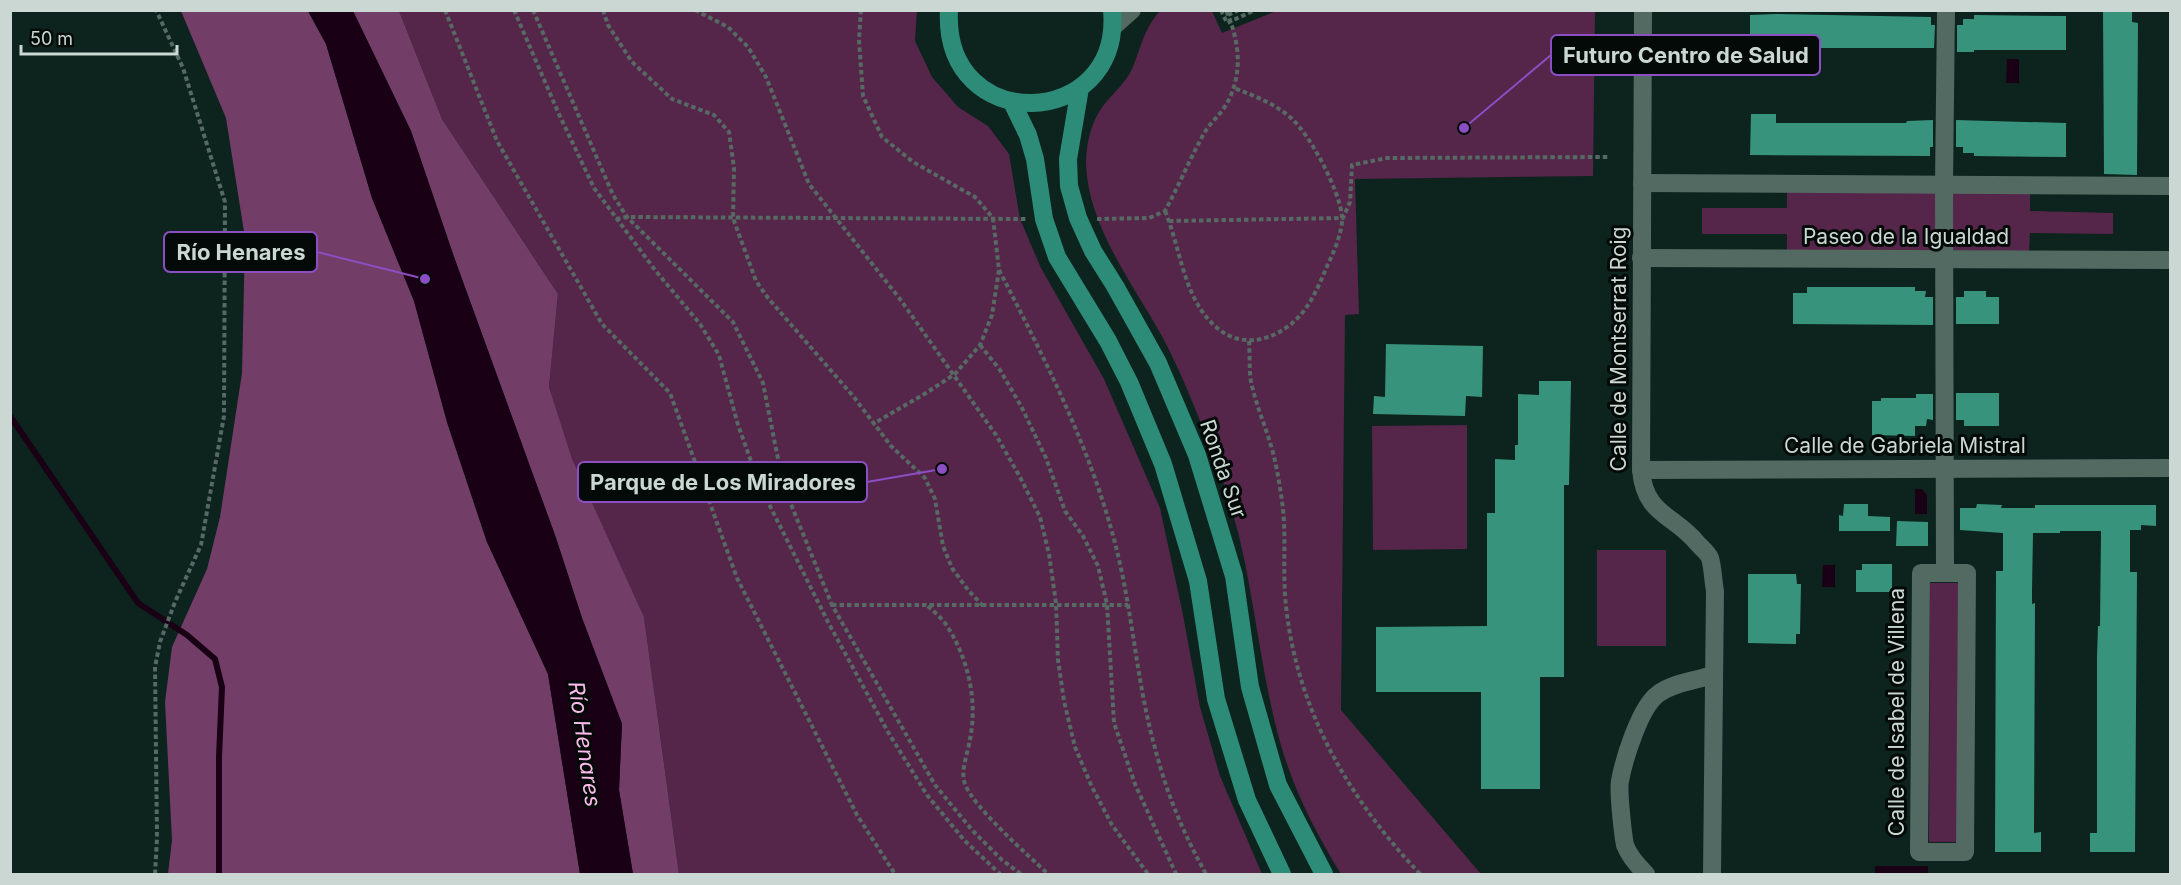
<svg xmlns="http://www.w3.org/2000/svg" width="2181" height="885" viewBox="0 0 2181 885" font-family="Inter,sans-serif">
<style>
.green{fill:#55254a}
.forest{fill:#723d66}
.water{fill:#1a0015}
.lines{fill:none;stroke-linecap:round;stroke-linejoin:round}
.stream{stroke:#1a0015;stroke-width:6}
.building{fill:#38937c}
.path{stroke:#566963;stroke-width:4;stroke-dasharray:4.5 3;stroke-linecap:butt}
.minor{stroke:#526a62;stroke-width:18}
.major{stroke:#2d8c78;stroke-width:18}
.labels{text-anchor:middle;stroke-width:6;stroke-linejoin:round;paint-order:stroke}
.street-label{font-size:21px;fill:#cad7d2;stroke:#030a08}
.water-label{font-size:22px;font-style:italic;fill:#fcbaeb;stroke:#030a08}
.leader{fill:none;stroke:#8b4ec3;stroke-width:2}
.callout-dot{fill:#8b4ec3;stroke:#030a08;stroke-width:2}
.callout{fill:#030a08;stroke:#8b4ec3;stroke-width:2}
.callout-label{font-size:22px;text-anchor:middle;font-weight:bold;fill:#cad7d2}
</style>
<rect width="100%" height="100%" fill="#0d231d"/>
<g class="green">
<path d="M 399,11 L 917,11 L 915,41 L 932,77 L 958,107 L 988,126 L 1009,154 L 1020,219 L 1041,268 L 1104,379 L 1160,508 L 1182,610 L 1200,707 L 1220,776 L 1262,874 L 679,874 L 644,617 L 571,459 L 549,387 L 558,294 L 442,119 Z"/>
<path d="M 1160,11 L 1212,11 L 1222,33 L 1276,11 L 1595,11 L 1593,176 L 1355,179 L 1359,314 L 1345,315 L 1341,710 L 1481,874 L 1341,874 C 1316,834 1293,788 1280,742 C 1264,684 1257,623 1245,563 C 1236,519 1222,474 1205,433 C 1192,401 1179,368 1163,338 C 1134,285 1088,227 1086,164 C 1086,144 1091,122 1103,106 C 1113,93 1125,84 1132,69 C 1141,48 1144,28 1160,11 Z"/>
<path d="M 1787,191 L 1936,191 L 1936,251 L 1787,251 L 1787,234 L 1702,234 L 1702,208 L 1787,208 Z"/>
<path d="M 1952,191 L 2030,192 L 2030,211 L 2113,213 L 2113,234 L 2030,233 L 2029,252 L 1951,250 Z"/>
<path d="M 1467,425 L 1467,549 L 1373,550 L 1372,426 Z"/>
<rect x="1597" y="550" width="69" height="96"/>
<path d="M 1930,583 L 1958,583 L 1957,842 L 1929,842 Z"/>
</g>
<g class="forest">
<path d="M 181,11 L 308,11 L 326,44 L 372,198 L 414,301 L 447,422 L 487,542 L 548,674 L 580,874 L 168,874 L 172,840 L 165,702 L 172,647 L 207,569 L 220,517 L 242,373 L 245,238 L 226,118 Z"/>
<path d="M 353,11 L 399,11 L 442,119 L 558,294 L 549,387 L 572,459 L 644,617 L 679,874 L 633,874 L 619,790 L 622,724 L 582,618 L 556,538 L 454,257 L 411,131 Z"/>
</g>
<g class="water">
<path d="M 308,11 L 353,11 L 411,131 L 454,257 L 556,538 L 582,618 L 622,724 L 619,790 L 633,874 L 580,874 L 548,674 L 487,542 L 447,422 L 414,301 L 372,198 L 326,44 Z"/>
<path d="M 2007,59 L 2019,59 L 2019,83 L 2006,83 Z"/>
<path d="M 1915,489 L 1922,489 L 1927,495 L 1927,514 L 1915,514 Z"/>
<path d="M 1823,565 L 1835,565 L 1835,587 L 1822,587 Z"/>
<rect x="1875" y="866" width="53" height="8"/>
</g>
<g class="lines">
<path class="stream" d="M 10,416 L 138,603 L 187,635 L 215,659 L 222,687 L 219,757 L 219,874"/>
</g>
<g class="building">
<path d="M 2103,10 L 2132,11 L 2132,22 L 2138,23 L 2137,175 L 2104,174 Z"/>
<path d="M 1776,14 L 1931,17 L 1931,25 L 1935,25 L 1934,48 L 1776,48 L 1776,58 L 1750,58 L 1750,15 Z"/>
<path d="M 1974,15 L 2066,16 L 2066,50 L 1974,50 L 1974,52 L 1957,52 L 1957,25 L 1963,25 L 1963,19 L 1974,19 Z"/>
<path d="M 1751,114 L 1776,114 L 1776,123 L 1906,123 L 1907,121 L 1933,120 L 1933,147 L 1930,147 L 1930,156 L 1750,155 Z"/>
<path d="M 1956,120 L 2066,123 L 2066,157 L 1974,156 L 1974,153 L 1963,153 L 1963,147 L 1956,147 Z"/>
<path d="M 1807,287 L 1915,287 L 1915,291 L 1926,291 L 1925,297 L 1933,297 L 1933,325 L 1793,324 L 1793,293 L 1807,293 Z"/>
<path d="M 1964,291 L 1986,291 L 1986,297 L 1999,297 L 1999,324 L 1956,324 L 1956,297 L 1964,297 Z"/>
<path d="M 1386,344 L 1483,346 L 1482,397 L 1466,396 L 1465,416 L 1373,414 L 1374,396 L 1385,397 Z"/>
<path d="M 1539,381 L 1571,381 L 1569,485 L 1564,485 L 1564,677 L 1540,677 L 1540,789 L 1481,789 L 1481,692 L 1376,692 L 1376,627 L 1487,626 L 1487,513 L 1495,513 L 1495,459 L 1515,460 L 1515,445 L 1518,445 L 1518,394 L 1539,395 Z"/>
<path d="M 1956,393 L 1999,393 L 1999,426 L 1964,426 L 1964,420 L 1956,420 Z"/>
<path d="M 1916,394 L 1933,394 L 1933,420 L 1927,419 L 1926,426 L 1915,426 L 1915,436 L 1872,435 L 1872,401 L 1881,401 L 1881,398 L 1916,398 Z"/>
<path d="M 1844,504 L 1868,504 L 1868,516 L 1890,517 L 1890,531 L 1839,531 L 1839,515 L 1843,516 Z"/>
<path d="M 1977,504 L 2002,505 L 2001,508 L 2035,508 L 2035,505 L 2156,505 L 2156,526 L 2141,525 L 2141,530 L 2130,530 L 2130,572 L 2137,572 L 2135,852 L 2090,852 L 2090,833 L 2097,833 L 2097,657 L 2098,626 L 2100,626 L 2101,531 L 2060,531 L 2060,533 L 2033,533 L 2032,591 L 2032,604 L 2035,603 L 2034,833 L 2041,832 L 2041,852 L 1995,852 L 1996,571 L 2003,571 L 2003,533 L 1960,530 L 1960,508 L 1976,508 Z"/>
<path d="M 1897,521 L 1928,522 L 1928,546 L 1896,546 Z"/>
<path d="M 1862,564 L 1892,564 L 1892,592 L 1856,592 L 1856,570 L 1862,570 Z"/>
<path d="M 1748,574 L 1796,574 L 1797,584 L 1801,584 L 1800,634 L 1796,634 L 1796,644 L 1748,643 Z"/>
</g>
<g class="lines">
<g class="path">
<path d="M 445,10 L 497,141 L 602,324 L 670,393 L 737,578 L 857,815 L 895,874"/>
<path d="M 514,10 L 558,112 L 594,188 L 655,270 L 700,324 L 719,355 L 738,425 L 760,486 L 828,622 L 888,732 L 927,795 L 964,840 L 1000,874"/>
<path d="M 533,10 L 613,195 L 627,217 L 733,322 L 763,383 L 777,454 L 788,497 L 832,605 L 935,785 L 972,830 L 1002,860 L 1021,874"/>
<path d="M 603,10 L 608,25 L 632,62 L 672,99 L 714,115 L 729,132 L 734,168 L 733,218 L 756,281 L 768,298 L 853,396 L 891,446 L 925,478 L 935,499 L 943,546 L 952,568 L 968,590 L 983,606"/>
<path d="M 695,10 L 728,27 L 748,47 L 766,77 L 809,184 L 900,299 L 996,435 L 1020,477 L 1040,517 L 1049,554 L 1056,603 L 1058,660 L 1064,701 L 1075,747 L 1092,787 L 1112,825 L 1148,874"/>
<path d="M 861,10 L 859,40 L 863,96 L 882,137 L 913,162 L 975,197 L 993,218 L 999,270 L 992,315 L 980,345 L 955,374 L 926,393 L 873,424"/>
<path d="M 1221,10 L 1227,23 L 1255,10"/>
<path d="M 1228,15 L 1239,10"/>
<path d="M 1165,211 C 1181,249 1183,298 1216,327 C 1246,354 1288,336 1308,305 C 1316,293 1322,278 1328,264 C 1334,252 1343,230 1342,217 C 1340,191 1310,134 1290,117 C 1273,103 1255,96 1234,88"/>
<path d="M 616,219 L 627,217 L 1026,219"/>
<path d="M 1097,219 L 1149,218 L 1165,211 C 1178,187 1189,161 1202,137 C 1208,125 1217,118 1224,108 C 1244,77 1240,42 1226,10"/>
<path d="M 1169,221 L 1343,218 L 1350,202 L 1352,165 L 1387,158 L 1609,157"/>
<path d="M 999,270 C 1045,359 1093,453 1117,551 C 1133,616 1137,684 1155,748 C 1166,792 1184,835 1206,874"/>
<path d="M 1249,341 C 1250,354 1249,369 1251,382 C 1257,409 1269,434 1275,461 C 1278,474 1280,488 1282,501 C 1287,536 1282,571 1286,606 C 1297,710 1349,799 1420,874"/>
<path d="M 980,345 L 1000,370 L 1021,406 L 1046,458 L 1065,511 L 1083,536 L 1098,566 L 1107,604 L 1114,723 L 1135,784 L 1176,874"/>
<path d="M 832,605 L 1128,605"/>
<path d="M 928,606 C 934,612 942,618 947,626 C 968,658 978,701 970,739 C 968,753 960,771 965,784 C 974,808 1027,854 1048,874"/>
<path d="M 155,874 L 157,838 L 155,667 L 160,642 L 175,602 L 201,545 L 224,416 L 225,202 L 183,68 L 156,10"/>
</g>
<g class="minor">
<path d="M 1643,10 L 1641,470 C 1645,516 1674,514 1698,544 C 1702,548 1708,553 1710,558 C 1713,568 1713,581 1715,591 L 1712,874"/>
<path d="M 1114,26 L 1132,10"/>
<path d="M 1642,183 L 2170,186"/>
<path d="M 1641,258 L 2170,260"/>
<path d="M 1641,470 L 2170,468"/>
<path d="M 1921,573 L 1967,573 L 1965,852 L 1919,852 Z"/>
<path d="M 1945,573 L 1944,184 L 1946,10"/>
<path d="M 1646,874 C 1638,866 1629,856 1625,845 C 1623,835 1618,791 1620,781 C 1624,759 1640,707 1658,694 C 1673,683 1696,680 1714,675"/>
</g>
<g class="major">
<path d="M 949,10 C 942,137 1123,131 1112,10"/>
<path d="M 1080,88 L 1068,159 L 1069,186 L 1078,218 L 1093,251 L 1115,286 L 1158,363 L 1197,455 L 1234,576 L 1250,687 L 1278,785 L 1324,874"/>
<path d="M 1012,102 L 1028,135 L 1035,159 L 1044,219 L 1057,257 L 1108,341 L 1129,382 L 1163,464 L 1198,581 L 1216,699 L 1247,800 L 1282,874"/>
</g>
</g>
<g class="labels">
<g class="street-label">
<text x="1906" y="244">Paseo de la Igualdad</text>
<text transform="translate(1619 349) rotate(-90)" y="7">Calle de Montserrat Roig</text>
<text x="1905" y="453">Calle de Gabriela Mistral</text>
<text transform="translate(1223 469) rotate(71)" y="7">Ronda Sur</text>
<text transform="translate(1897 712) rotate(-90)" y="7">Calle de Isabel de Villena</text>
</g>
<g class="water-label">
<text transform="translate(585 744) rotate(82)" y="8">Río Henares</text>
</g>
</g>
<path class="leader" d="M1464 128L1551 55M425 279L317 252M942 469L867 482"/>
<g class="callout-dot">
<circle cx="1464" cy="128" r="6"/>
<circle cx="425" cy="279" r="6"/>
<circle cx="942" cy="469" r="6"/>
</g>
<g class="callout">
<rect x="1551" y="35" width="269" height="40" rx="6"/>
<rect x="164" y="232" width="153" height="40" rx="6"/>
<rect x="578" y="462" width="289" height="40" rx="6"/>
</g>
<g class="callout-label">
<text x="1686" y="63">Futuro Centro de Salud</text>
<text x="241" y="260">Río Henares</text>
<text x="723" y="490">Parque de Los Miradores</text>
</g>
<rect width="2181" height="885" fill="none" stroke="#cad7d2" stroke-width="24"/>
<path d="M21 45v9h156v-9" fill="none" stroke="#cad7d2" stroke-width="3"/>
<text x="30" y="45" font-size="18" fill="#cad7d2" stroke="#030a08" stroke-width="4.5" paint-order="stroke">50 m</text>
</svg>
